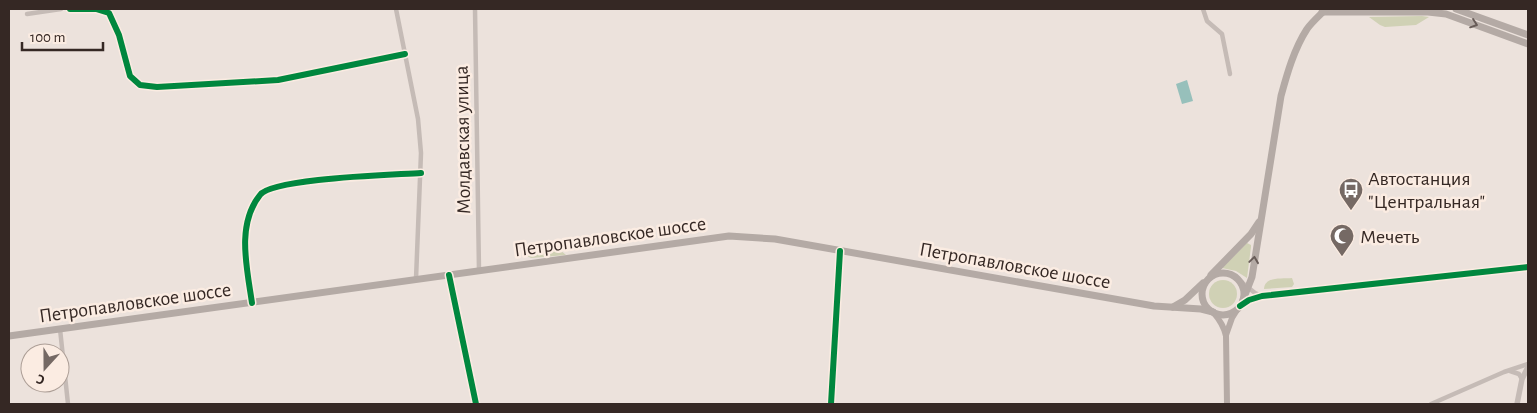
<svg xmlns="http://www.w3.org/2000/svg" width="1537" height="413" viewBox="0 0 1537 413" font-family="'Alegreya Sans',sans-serif">
<style>
.green{fill:#d0d1b5}
.water{fill:#97c0bb}
.lines{fill:none;stroke-linecap:round;stroke-linejoin:round}
.minor{stroke:#c5bbb6;stroke-width:4.5}
.tertiary{stroke:#c5bbb6;stroke-width:5.5}
.secondary{stroke:#b6aba6;stroke-width:6}
.primary{stroke:#b4aaa5;stroke-width:7}
.cycleway-casing{stroke:#fbece2;stroke-width:9}
.cycleway{stroke:#00873e;stroke-width:6}
.oneway{stroke:#685c58}
.labels{text-anchor:middle;stroke-width:5;stroke-linejoin:round;paint-order:stroke}
.street-label{font-size:20px;fill:#352824;stroke:#fbece2}
.poi-label{font-size:20px;fill:#352824;stroke:#fbece2;text-anchor:start}
</style>
<rect width="100%" height="100%" fill="#ece2dc"/>
<g class="green">
<path d="M 1422,16 L 1429,17 L 1416,25 L 1385,27 L 1380,25 L 1369,17 Z"/>
<path d="M 1247,243 L 1251,245 L 1251,247 L 1247,278 L 1236,271 L 1222,268 Z"/>
<path d="M 560,250 L 566,255 L 531,258 L 527,256 L 529,254 Z"/>
<path d="M 1292,278 L 1294,284 L 1292,287 L 1264,289 C 1265,276 1282,279 1292,278 Z"/>
<circle cx="1223" cy="294" r="14"/>
</g>
<path class="water" d="M 1187,80 L 1193,101 L 1182,104 L 1176,84 Z"/>
<g class="lines">
<g class="minor">
<path d="M 70,9 L 96,9 L 109,13 L 119,35 L 130,76 L 140,85 L 157,87 L 278,80 L 405,54"/>
<path d="M 396,9 L 418,119 L 421,153 L 416,279"/>
<path d="M 475,9 L 479,271"/>
<path d="M 1203,9 L 1207,21 L 1222,34 L 1230,74"/>
<path d="M 27,14 L 61,9"/>
<path d="M 449,275 L 476,404"/>
<path d="M 1240,281 L 1255,293 L 1262,296"/>
<path d="M 252,303 C 247,268 236,225 260,195 C 273,178 394,175 421,173"/>
<path d="M 1240,306 L 1249,300 L 1262,296 L 1528,267"/>
<path d="M 60,329 L 68,404"/>
<path d="M 1510,371 L 1519,374 L 1522,379"/>
<path d="M 831,404 L 840,251"/>
<path d="M 1431,404 L 1504,372 L 1528,364"/>
</g>
<path class="tertiary" d="M 1517,404 L 1522,379 L 1528,367"/>
<g class="secondary">
<path d="M 1213,312 C 1220,320 1224,326 1226,336 L 1227,404"/>
<path d="M 1226,335 L 1232,318 L 1237,310"/>
</g>
<g class="primary">
<path d="M 1456,9 L 1528,35"/>
<path d="M 1322,12 L 1428,12 L 1446,14 L 1528,44"/>
<circle cx="1223" cy="294" r="21"/>
<path d="M 1211,275 L 1251,234 L 1259,222"/>
<path d="M 1243,300 L 1252,277 L 1281,96 C 1287,74 1294,49 1307,29 C 1312,22 1320,15 1326,9"/>
<path d="M 1173,307 L 1185,300 L 1203,283"/>
<path d="M 9,336 L 729,236 L 775,239 L 1154,306 L 1201,309 L 1213,312"/>
</g>
<defs>
<g id="cycleway">
<path d="M 70,9 L 96,9 L 109,13 L 119,35 L 130,76 L 140,85 L 157,87 L 278,80 L 405,54"/>
<path d="M 449,275 L 476,404"/>
<path d="M 252,303 C 247,268 236,225 260,195 C 273,178 394,175 421,173"/>
<path d="M 1240,306 L 1249,300 L 1262,296 L 1528,267"/>
<path d="M 831,404 L 840,251"/>
</g>
</defs>
<use href="#cycleway" class="cycleway-casing"/>
<use href="#cycleway" class="cycleway"/>
</g>
<defs><path id="oneway-chevron" d="M-2-3.5L2.5 0L-2 3.5" fill="none" stroke-width="1.6" stroke-linecap="round" stroke-linejoin="round" transform="scale(1.25)"/></defs>
<g class="oneway">
<use href="#oneway-chevron" transform="translate(1474 24) rotate(19)"/>
<use href="#oneway-chevron" transform="translate(1254 260) rotate(-82)"/>
</g>
<defs>
<symbol id="bus-pin" viewBox="-11 -11 22 30"><path d="M0 17L-7.5 6A9.5 9.5 0 1 1 7.5 6Z" fill="#756964" stroke="#fbece2"/><path d="M-5-6H5V4H4V6H2V4H-2V6H-4V4H-5ZM-3.5-4V0h7V-4ZM-3.5 1.2v1.5H-2V1.2ZM2 1.2v1.5H3.5V1.2Z" fill="#fff"/></symbol>
<symbol id="mosque-pin" viewBox="-11 -11 22 30"><path d="M0 17L-7.5 6A9.5 9.5 0 1 1 7.5 6Z" fill="#756964" stroke="#fbece2"/><path d="M3.5-4.9A6 6 0 1 0 3.5 4.9A5 5 0 1 1 3.5-4.9Z" fill="#fff"/></symbol>
</defs>
<g fill-rule="evenodd">
<use href="#bus-pin" x="1337" y="176" width="28" height="38"/>
<use href="#mosque-pin" x="1328" y="222" width="28" height="38"/>
</g>
<g class="labels">
<g class="street-label">
<text transform="translate(462 140) rotate(-91)" y="7">Молдавская улица</text>
<text transform="translate(610 236) rotate(-8)" y="7">Петропавловское шоссе</text>
<text transform="translate(1015 265) rotate(10)" y="7">Петропавловское шоссе</text>
<text transform="translate(135 302) rotate(-8)" y="7">Петропавловское шоссе</text>
</g>
<g class="poi-label">
<text x="1368" y="185">Автостанция<tspan x="1368" dy="23">"Центральная"</tspan></text>
<text x="1360" y="243">Мечеть</text>
</g>
</g>
<rect width="1537" height="413" fill="none" stroke="#352824" stroke-width="20"/>
<g transform="translate(45 368) rotate(201)"><circle r="24" fill="#fbece2" stroke="#ac9e96"/>
<path d="M0-4L9 19L0 12L-9 19Z" fill="#756964"/>
<text y="-8" font-size="14" font-weight="bold" text-anchor="middle" fill="#352824">С</text>
</g>
<path d="M22 42v8h81v-8" fill="none" stroke="#352824" stroke-width="2.5"/>
<text x="30" y="42" font-size="15" fill="#352824" stroke="#fbece2" stroke-width="4" paint-order="stroke">100 m</text>
</svg>
